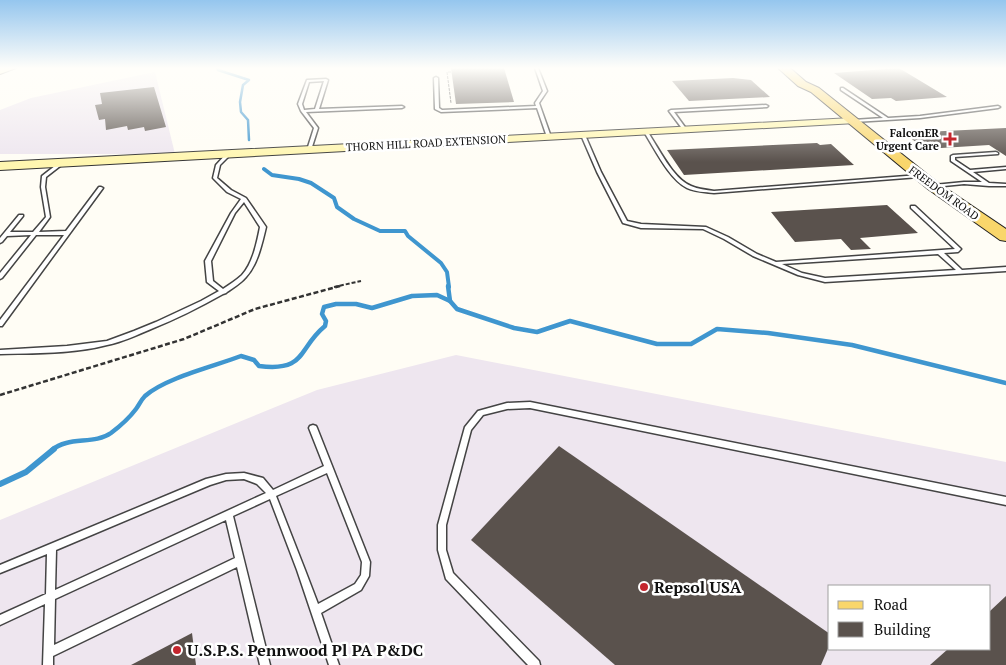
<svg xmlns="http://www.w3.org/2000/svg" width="1006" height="665" viewBox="0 0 1006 665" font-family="'PT Serif',serif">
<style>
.industrial{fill:#eee6ef;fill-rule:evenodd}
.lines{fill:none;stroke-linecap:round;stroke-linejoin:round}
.stream-far3{stroke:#3f96cf;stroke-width:2.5}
.stream-far2{stroke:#3f96cf;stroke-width:4}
.stream-far1{stroke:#3f96cf;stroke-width:4.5}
.stream{stroke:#3f96cf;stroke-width:6}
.building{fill:#5a524d}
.lane-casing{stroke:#444;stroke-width:3}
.secondary-casing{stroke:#333;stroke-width:2}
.primary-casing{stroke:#222;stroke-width:2}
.path-far2{stroke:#333;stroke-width:1;stroke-dasharray:3 1;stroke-linecap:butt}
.path-far1{stroke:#333;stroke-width:2;stroke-dasharray:4 2;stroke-linecap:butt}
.path{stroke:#333;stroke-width:2.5;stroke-dasharray:5 2.5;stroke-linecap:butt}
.lane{fill:#fff;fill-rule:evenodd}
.secondary{fill:#fff6b0;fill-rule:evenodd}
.primary{fill:#f9d66b;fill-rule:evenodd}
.poi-dot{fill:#c4262e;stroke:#fff;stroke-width:2}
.labels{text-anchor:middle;stroke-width:5;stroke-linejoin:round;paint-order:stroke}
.far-poi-label{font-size:11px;font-weight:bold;fill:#111;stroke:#fff;text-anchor:end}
.far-street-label{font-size:11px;fill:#111;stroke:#fff}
.near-poi-label{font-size:16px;font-weight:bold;fill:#111;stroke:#fff;text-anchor:start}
</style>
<rect width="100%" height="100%" fill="#fffdf5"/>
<g class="industrial">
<path d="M 155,72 L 175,154 L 0,154 L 0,110 L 31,98 Z"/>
<path d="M 456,355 L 1006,462 L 1006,665 L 0,665 L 0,520 L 317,390 ZM 830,586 L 990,586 L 990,649 L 830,649 Z"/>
</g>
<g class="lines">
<path class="stream-far3" d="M 217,68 L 218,70 L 249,80 L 243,85 L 240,102 L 241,112 L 248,120 L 249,140"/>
<path class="stream-far2" d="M 264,169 L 272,175 L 299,179 L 311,183 L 334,198 L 337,207 L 354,219 L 380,231 L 405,231 L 408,236 L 441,263 L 447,272 L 449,287"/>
<g class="stream-far1">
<path d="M 448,286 L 450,301"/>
<path d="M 52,450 C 68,436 94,445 111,433 C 119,427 130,417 136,409 C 139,405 141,400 145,396 C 165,378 215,366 241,356 L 254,360 L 259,366 C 307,372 297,349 325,326 L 326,321 L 322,314 L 324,307 L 336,304 L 356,304 L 372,308 L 412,296 L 437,295 L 450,301 L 457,309 L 514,328 L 537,332 L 570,321 L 657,344 L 691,344 L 717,329 L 768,333 L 852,345 L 1006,383"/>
</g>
<path class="stream" d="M 0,484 L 26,472 L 54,449"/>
</g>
<g class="building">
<path d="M 451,68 L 504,68 L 514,102 L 456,104 Z"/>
<path d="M 899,68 L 947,97 L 896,101 L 891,98 L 872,99 L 834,73 Z"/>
<path d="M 733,78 L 751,80 L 770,97 L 689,101 L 672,81 Z"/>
<path d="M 154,87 L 166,127 L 145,131 L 144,127 L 128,130 L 127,126 L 106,130 L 105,119 L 99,120 L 95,105 L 102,104 L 100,93 Z"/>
<path d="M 1006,128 L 1006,156 L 989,145 L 925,149 L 904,133 Z"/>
<path d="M 817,143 L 820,145 L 831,144 L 854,165 L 684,175 L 667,150 Z"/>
<path d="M 887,205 L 918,233 L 860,238 L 871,249 L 851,250 L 841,239 L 795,242 L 771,212 Z"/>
<path d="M 559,446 L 830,634 L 830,644 L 821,665 L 615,665 L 471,540 Z"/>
<path d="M 1006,596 L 1006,665 L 930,665 L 948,649 L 990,649 L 990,611 Z"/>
<path d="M 192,633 L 196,665 L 131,665 Z"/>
</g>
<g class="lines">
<defs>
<g id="lane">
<path d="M 535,68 L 538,68 L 547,91 L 539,103 L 551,137 L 550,138 L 547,137 L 537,108 L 441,112 L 435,109 L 434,78 L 436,77 L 438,78 L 439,108 L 442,110 L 536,106 L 535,103 L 543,91 Z"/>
<path d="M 326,79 L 328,80 L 319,109 L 402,106 L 404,107 L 402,108 L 306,112 L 318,128 L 311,150 L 308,151 L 307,150 L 314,128 L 301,111 L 298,104 L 307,80 ZM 324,81 L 315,109 L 304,110 L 302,104 L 309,82 Z"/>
<path d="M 841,88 L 843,88 L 888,118 L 920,116 L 998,106 L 1000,107 L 998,108 L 920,118 L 854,122 L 853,122 L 853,120 L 883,118 L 841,90 Z"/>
<path d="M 766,105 L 768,106 L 767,107 L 674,112 L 687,130 L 685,131 L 684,131 L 669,111 L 671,110 Z"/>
<path d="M 645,131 L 647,131 C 659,148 672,178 691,186 C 698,189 706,190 714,191 L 919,175 L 921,176 L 919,177 L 714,193 C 705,192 695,192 687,188 C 669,179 655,149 644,132 Z"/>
<path d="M 582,134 L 585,135 L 601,172 L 627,221 L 641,224 L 706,227 L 728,237 L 757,254 L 776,262 L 955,249 L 911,208 L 911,206 L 915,206 L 960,248 L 961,249 L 958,252 L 944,253 L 962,270 L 1006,267 L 1006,271 L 825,282 L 798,275 L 753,256 L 724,239 L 703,229 L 641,228 L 623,223 L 597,172 L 581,135 ZM 938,254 L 956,270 L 825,278 L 802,273 L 782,264 Z"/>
<path d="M 996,152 L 998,153 L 998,154 L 955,157 L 955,160 L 970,170 L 1006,167 L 1006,169 L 973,172 L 989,183 L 1006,184 L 1006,186 L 989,186 L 964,184 L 934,187 L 932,186 L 934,185 L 964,182 L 982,182 L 951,161 L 951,156 L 953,155 Z"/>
<path d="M 227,153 L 231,154 L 220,165 L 217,178 L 231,190 L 246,198 L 266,227 C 262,243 258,264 246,277 C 241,283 234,287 227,292 L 226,293 L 223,294 C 200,307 176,319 151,329 C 137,335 122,342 107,345 C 73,354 35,353 0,354 L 0,350 L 67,346 L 107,341 L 134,331 L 156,322 L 201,301 L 219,291 L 207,282 L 205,261 L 231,213 L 241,199 L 227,192 L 213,178 L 216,165 ZM 244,202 L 260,227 C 257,242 253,263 242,275 C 237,280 230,284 223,289 L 213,281 L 211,261 L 235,213 Z"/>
<path d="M 60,162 L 64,163 L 46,177 L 45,187 L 50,217 L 39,232 L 66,231 L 99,187 L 101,187 L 103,188 L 2,326 L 0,326 L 0,320 L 64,235 L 36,235 L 2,278 L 0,279 L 0,273 L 31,235 L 7,236 L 2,242 L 0,243 L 0,238 L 19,215 L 23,215 L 23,216 L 10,232 L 33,232 L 46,217 L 41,187 L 42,176 Z"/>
<path d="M 530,402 L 1006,497 L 1006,505 L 530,408 L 507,409 L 483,415 L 471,430 L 446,525 L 446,550 L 453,573 L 539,661 L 540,665 L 528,665 L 446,579 L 438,550 L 438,525 L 465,427 L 478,411 L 507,403 Z"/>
<path d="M 313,425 L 316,426 L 317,428 L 370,562 L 369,576 L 361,590 L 321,613 L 339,665 L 329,665 L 297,570 L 270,499 L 233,516 L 270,665 L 260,665 L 237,567 L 53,656 L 53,665 L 43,665 L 45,604 L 0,625 L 0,615 L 46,594 L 47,554 L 0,573 L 0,565 L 206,479 L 226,474 L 244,473 L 263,478 L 273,490 L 324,466 L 309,428 L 310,426 ZM 327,473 L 362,562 L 361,575 L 355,584 L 318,604 L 305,570 L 276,496 ZM 244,479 L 257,484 L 266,493 L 55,590 L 56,550 L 210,485 L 226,480 ZM 226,520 L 235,558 L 54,645 L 55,599 Z"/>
</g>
<g id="secondary">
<path d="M 0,68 L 16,68 L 0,74 Z"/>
<path d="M 852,118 L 856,119 L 857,121 L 856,123 L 0,170 L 0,162 Z"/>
</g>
<path id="primary" d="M 778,68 L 790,68 L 806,82 L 819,88 L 938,183 L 1006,229 L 1006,241 L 1000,240 L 928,189 L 811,92 L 798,86 Z"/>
</defs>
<use href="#lane" class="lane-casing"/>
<use href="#secondary" class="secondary-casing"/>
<use href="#primary" class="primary-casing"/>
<path class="path-far2" d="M 451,72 L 447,72 L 451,103"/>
<path class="path-far1" d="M 334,287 L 361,281"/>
<path class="path" d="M 0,395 L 184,339 L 255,309 L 340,286"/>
<use href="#lane" class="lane"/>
<use href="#secondary" class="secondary"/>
<use href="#primary" class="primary"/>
</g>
<linearGradient id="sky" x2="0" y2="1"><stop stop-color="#95c6ee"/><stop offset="0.42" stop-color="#fffefa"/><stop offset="1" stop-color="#fffefa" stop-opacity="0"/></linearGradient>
<rect width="1006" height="162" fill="url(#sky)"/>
<g class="poi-dot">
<path d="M947.5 131.5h5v5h5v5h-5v5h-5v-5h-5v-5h5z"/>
<circle cx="644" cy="587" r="5"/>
<circle cx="177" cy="650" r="5"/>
</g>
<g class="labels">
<g class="far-poi-label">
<text x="939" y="137">FalconER<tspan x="939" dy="13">Urgent Care</tspan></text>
</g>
<g class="far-street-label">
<text transform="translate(426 143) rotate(-3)" y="4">THORN HILL ROAD EXTENSION</text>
<text transform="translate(944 193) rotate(36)" y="4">FREEDOM ROAD</text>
</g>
<g class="near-poi-label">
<text x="654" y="593">Repsol USA</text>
<text x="187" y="656">U.S.P.S. Pennwood Pl PA P&amp;DC</text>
</g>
</g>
<rect x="828" y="585" width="162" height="65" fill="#ffffff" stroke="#a0a0a0"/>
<rect x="838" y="601" width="25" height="8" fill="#f9d66b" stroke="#a0a0a0"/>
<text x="874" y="610" font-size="15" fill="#111111">Road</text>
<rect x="838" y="622" width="25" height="15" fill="#5a524d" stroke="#a0a0a0"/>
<text x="874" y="635" font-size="15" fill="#111111">Building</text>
</svg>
